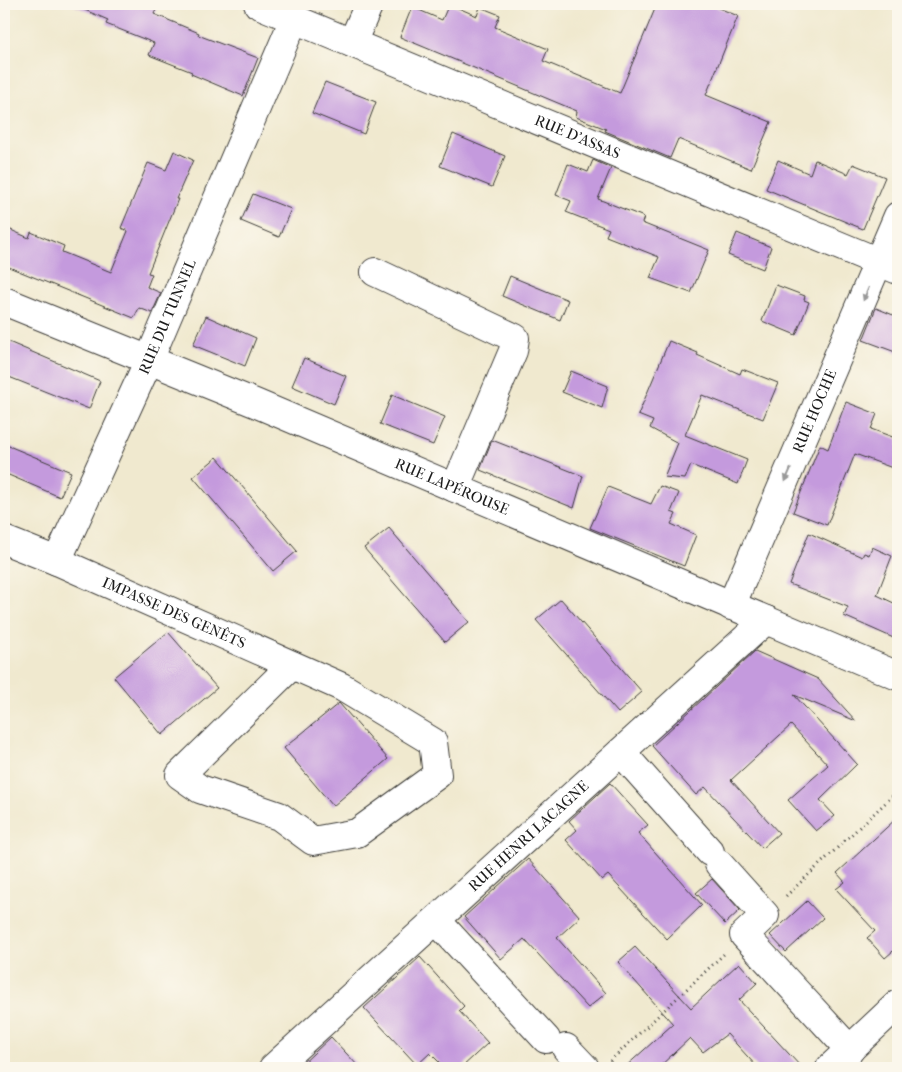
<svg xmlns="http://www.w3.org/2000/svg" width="902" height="1072" viewBox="0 0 902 1072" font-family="'IM FELL French Canon',serif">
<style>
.building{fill:#c49add}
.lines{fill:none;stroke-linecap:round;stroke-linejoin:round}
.minor-casing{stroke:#3c3b37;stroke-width:30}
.path{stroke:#3c3b37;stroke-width:3;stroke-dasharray:1 4;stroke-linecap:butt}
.minor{stroke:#fff;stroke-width:28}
.oneway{fill:#999}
.labels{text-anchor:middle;stroke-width:4.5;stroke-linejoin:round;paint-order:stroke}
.street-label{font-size:15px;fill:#1c1c1c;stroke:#fbf7ec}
</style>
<rect width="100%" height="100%" fill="#fbf7ec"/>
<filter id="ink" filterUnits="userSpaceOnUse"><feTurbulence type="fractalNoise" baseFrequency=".02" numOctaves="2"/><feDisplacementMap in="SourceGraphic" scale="10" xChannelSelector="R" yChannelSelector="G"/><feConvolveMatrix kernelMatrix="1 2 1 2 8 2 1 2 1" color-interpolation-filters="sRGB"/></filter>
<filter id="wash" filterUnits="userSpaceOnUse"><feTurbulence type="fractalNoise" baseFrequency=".0096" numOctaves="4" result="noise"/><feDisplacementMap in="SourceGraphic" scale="20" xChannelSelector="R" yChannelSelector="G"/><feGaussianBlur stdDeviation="1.12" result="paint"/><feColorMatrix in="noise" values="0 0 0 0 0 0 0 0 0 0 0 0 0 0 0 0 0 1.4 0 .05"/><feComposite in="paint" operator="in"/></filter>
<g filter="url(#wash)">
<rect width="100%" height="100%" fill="#f0e9cf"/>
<g id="blocks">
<g class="building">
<path d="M 71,4 L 159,4 L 154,14 L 199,33 L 198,35 L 258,58 L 243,96 L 191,74 L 192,72 L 149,55 L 154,43 L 106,24 L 108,20 Z"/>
<path d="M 449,4 L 477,16 L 480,7 L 500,15 L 495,27 L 548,49 L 543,61 L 620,93 L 657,4 L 709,4 L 738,16 L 706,95 L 771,122 L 751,169 L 678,139 L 670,158 L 605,131 L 606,129 L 576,117 L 577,111 L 400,37 L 412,7 L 442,20 Z"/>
<path d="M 325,82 L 376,102 L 364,134 L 312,113 Z"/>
<path d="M 453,134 L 505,156 L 492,187 L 440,166 Z"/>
<path d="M 174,151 L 193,160 L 176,199 L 178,199 L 148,273 L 152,274 L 147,287 L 161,293 L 152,313 L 139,308 L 134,318 L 4,265 L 4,227 L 29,238 L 31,232 L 64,246 L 62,252 L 111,272 L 128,231 L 121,228 L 148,163 L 166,170 Z"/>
<path d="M 593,160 L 611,168 L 598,199 L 644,217 L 642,223 L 709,250 L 691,293 L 650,278 L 659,257 L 606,236 L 609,229 L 566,212 L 571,201 L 556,195 L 568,164 L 588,172 Z"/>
<path d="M 778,160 L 810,174 L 815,160 L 848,174 L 853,164 L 885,177 L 863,229 L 766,189 Z"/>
<path d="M 253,194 L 291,209 L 279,237 L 241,221 Z"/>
<path d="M 737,233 L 771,247 L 763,269 L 728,255 Z"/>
<path d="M 510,276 L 568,300 L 560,320 L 502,296 Z"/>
<path d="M 776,285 L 805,296 L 804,300 L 809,302 L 796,335 L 762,321 Z"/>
<path d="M 876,308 L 898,317 L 898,353 L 863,340 Z"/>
<path d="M 206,316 L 256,338 L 245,366 L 193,345 Z"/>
<path d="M 4,340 L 100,381 L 89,409 L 4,375 Z"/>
<path d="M 669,341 L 698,353 L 697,355 L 740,374 L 742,369 L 778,383 L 763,419 L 702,395 L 685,435 L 747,460 L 738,484 L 691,465 L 685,479 L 664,477 L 678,443 L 650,428 L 653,421 L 638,415 Z"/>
<path d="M 304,358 L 346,376 L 334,404 L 292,386 Z"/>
<path d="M 571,371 L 608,386 L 602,408 L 562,392 Z"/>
<path d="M 392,395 L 445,417 L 433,445 L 380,424 Z"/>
<path d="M 846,402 L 877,414 L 871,429 L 898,439 L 898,470 L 855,454 L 827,525 L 793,512 L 820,445 L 828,449 Z"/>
<path d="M 492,440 L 583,476 L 574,508 L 480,470 Z"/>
<path d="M 4,444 L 71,472 L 60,497 L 4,473 Z"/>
<path d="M 217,457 L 297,551 L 273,571 L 193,477 Z"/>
<path d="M 660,486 L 679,493 L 671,512 L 676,514 L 671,524 L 696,535 L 684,566 L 590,528 L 608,487 L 651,504 Z"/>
<path d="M 389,528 L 469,622 L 445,642 L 364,548 Z"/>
<path d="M 809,533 L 862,557 L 864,553 L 869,555 L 872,547 L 892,556 L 877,595 L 898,605 L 898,640 L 844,616 L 848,607 L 789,584 Z"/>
<path d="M 561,599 L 642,692 L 618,713 L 536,620 Z"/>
<path d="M 168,632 L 217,688 L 162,735 L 114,677 Z"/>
<path d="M 755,651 L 818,679 L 856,721 L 794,695 L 857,764 L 820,800 L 835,816 L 816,831 L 788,800 L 828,765 L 791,725 L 731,780 L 779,833 L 762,848 L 705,787 L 696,795 L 652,746 Z"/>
<path d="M 339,703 L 388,759 L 333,806 L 284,748 Z"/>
<path d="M 610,783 L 648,825 L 638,833 L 702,905 L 667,939 L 608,875 L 602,880 L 566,840 L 577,830 L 569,821 Z"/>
<path d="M 898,817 L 898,957 L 893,951 L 885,958 L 867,938 L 875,931 L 836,889 L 845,882 L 837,873 Z"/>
<path d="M 528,859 L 580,917 L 557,938 L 606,993 L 588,1008 L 524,939 L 501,959 L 464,917 Z"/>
<path d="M 712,879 L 740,910 L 725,924 L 696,893 Z"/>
<path d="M 807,901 L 823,918 L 786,952 L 770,935 Z"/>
<path d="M 635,947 L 691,1008 L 739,963 L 757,983 L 739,1000 L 802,1068 L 758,1068 L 727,1034 L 703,1052 L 690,1038 L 658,1068 L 624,1068 L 673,1024 L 618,962 Z"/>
<path d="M 420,957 L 464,1006 L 459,1011 L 488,1043 L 461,1068 L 445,1068 L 430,1053 L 417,1065 L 364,1008 Z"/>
<path d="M 331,1037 L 360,1068 L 298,1068 Z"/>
</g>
</g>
</g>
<g filter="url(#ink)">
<use href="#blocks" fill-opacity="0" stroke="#3c3b37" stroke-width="1"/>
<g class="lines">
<defs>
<g id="minor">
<path id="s1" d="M 258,4 L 898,270"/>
<path d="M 352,43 L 369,4"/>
<path d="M 375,272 L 515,338 L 513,351 L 455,488"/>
<path id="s2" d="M 4,301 L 255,403 L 898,676"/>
<path id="s3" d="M 4,540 L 57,561 L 342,687 L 433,742 L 437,775 L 357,833 L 313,841 L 279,816 L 200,789 L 180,775 L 292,665"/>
<path id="s4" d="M 57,561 L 149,360 L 294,19"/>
<path id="s5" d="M 731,606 L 898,216"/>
<path d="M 621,752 L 710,852"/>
<path d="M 719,864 L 765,915 L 744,935 L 850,1050"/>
<path d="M 436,920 L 546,1039"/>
<path d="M 566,1048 L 585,1068"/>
<path id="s6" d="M 273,1068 L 766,620"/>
<path d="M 830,1068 L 898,1004"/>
</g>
</defs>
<use href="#minor" class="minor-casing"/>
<g class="path">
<path d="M 786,896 L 898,791"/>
<path d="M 610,1061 L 724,954"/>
</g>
<use href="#minor" class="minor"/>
</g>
<defs><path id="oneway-solid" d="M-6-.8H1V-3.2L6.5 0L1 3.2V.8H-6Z" transform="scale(1.25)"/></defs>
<g class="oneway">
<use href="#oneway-solid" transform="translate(866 294) rotate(113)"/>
<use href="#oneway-solid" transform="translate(788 475) rotate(113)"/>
</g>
</g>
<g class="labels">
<g class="street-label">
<text dy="5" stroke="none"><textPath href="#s1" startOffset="346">RUE D'ASSAS</textPath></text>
<text dy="5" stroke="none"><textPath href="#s4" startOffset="268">RUE DU TUNNEL</textPath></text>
<text dy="5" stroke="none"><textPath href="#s5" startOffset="212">RUE HOCHE</textPath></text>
<text dy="5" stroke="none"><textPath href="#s2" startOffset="485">RUE LAPÉROUSE</textPath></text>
<text dy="5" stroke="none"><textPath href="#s3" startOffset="185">IMPASSE DES GENÊTS</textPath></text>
<text dy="5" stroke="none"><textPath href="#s6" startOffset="345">RUE HENRI LACAGNE</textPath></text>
</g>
</g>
<rect width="902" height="1072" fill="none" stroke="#fbf7ec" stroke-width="20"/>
</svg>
